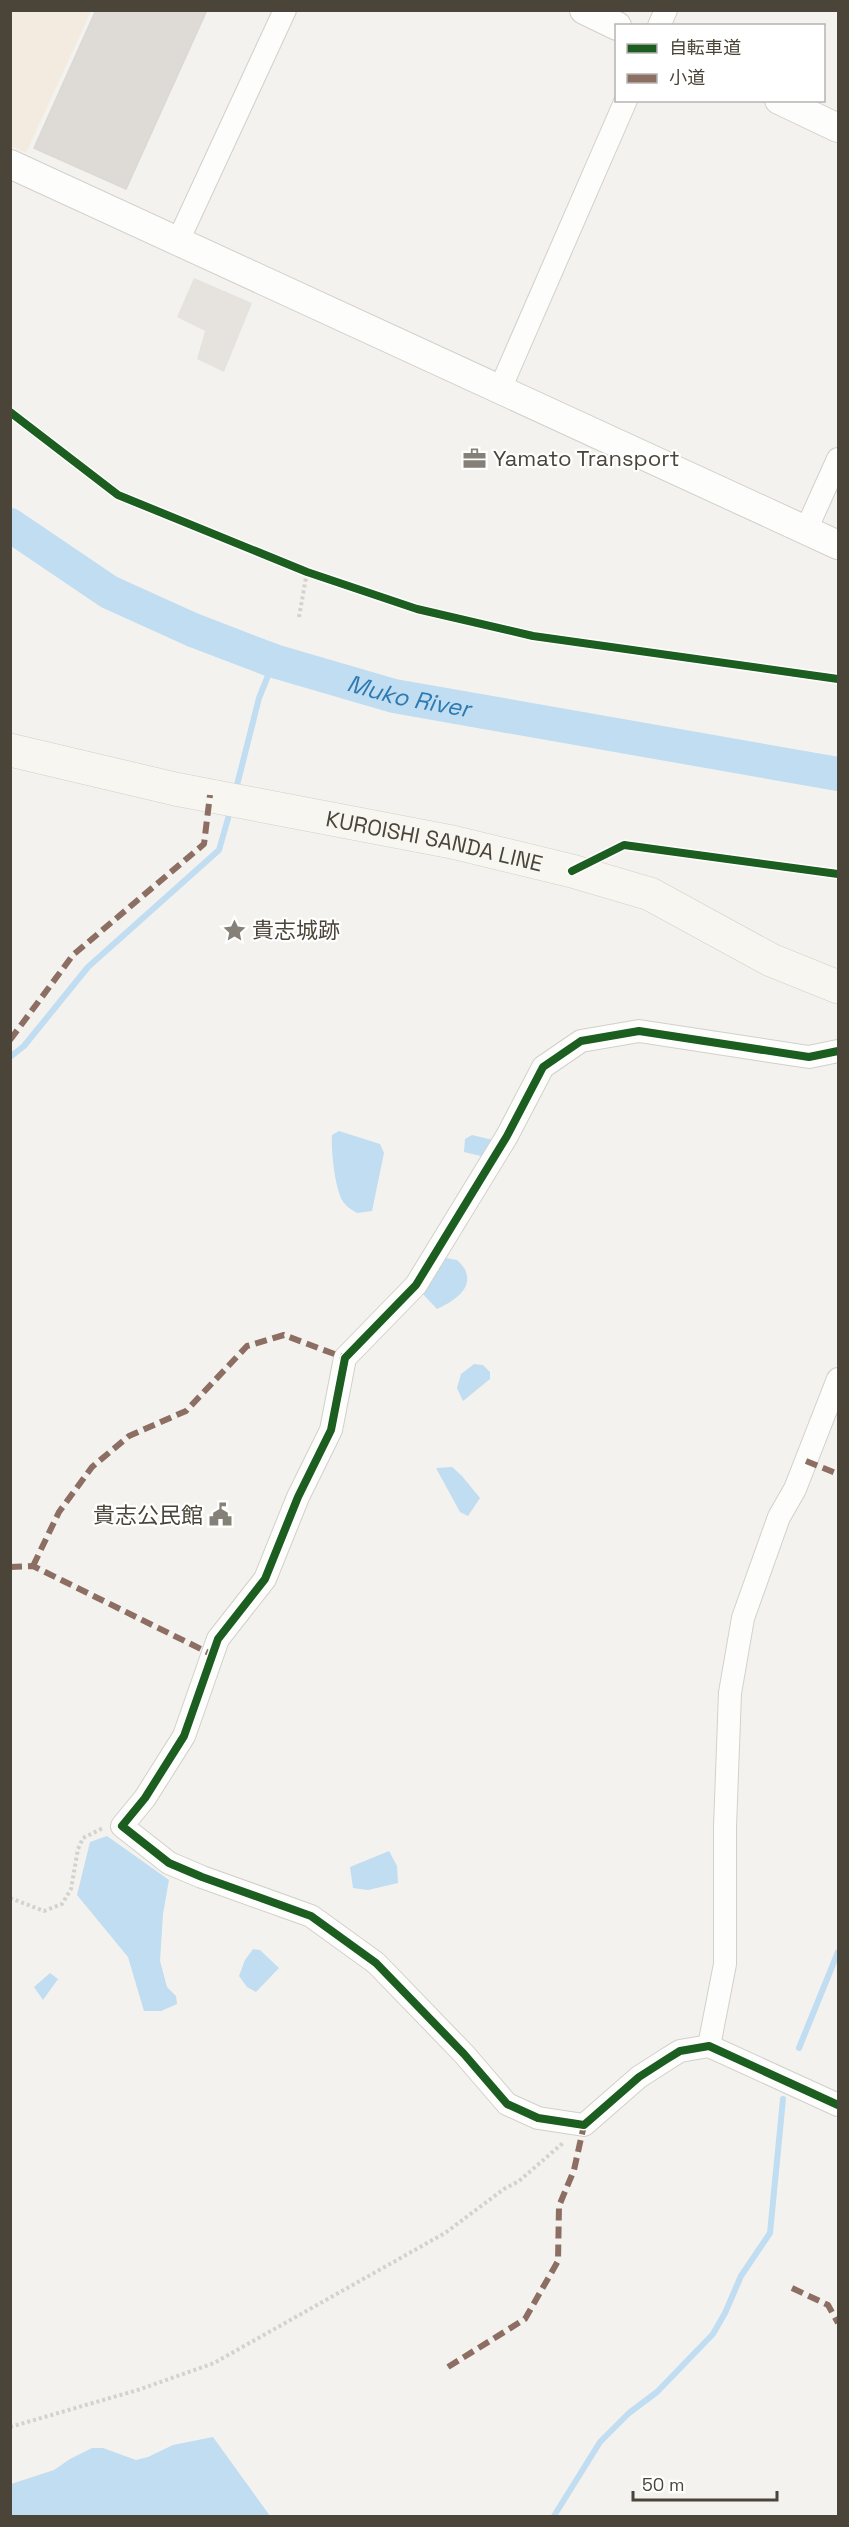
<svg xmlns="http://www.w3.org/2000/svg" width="849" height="2527" viewBox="0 0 849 2527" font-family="'Space Grotesk','Noto Sans JP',sans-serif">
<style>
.commercial{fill:#f3ebdf}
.parking{fill:#e6e3df}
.water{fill:#c0ddf1}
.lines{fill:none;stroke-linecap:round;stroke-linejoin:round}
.stream{stroke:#c0ddf1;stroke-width:6}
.river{stroke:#c0ddf1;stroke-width:34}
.building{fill:#dedbd6;stroke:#dcd9d4;stroke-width:1.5}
.minor-casing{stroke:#d2d0cb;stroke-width:24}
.tertiary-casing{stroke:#d2d0cb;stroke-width:30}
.secondary-casing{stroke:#d3cfc5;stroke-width:34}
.path{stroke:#d3d2cc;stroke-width:4;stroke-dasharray:3 3;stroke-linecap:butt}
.minor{stroke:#fdfdfc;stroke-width:22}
.tertiary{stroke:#fdfdfc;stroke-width:28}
.secondary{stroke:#f7f6f1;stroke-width:33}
.quiet{stroke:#8d6e63;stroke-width:6;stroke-dasharray:12 6;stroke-linecap:butt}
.cycleway-casing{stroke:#fff;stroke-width:11}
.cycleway{stroke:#1b5e20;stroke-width:8}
.labels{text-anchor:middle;stroke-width:4.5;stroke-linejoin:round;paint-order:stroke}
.poi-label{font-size:22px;fill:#4b4439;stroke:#fff;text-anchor:start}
.street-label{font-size:22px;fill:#4b4439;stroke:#fff}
.water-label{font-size:24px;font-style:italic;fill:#2e7ab2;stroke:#fff}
</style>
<rect width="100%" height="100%" fill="#f4f2ee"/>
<path class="commercial" d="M 11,10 L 91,11 L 26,153 L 11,146 Z"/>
<path class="parking" d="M 194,278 L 252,303 L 224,372 L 197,359 L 205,331 L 177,317 Z"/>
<g class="water">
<path d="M 339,1131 L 380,1144 L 384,1153 L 372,1211 L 357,1213 C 353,1210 348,1208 345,1204 C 335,1194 331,1150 332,1135 Z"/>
<path d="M 472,1135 L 493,1140 L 485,1157 L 464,1152 L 465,1139 Z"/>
<path d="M 440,1257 L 457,1260 C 460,1263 465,1268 466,1272 C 473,1290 450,1303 437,1309 L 420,1291 Z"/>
<path d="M 474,1364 L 483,1365 L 490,1372 L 490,1379 L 463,1401 L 457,1388 L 461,1374 Z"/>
<path d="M 452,1467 L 462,1476 L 480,1498 L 468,1516 L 460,1512 L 436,1468 Z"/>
<path d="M 107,1836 L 169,1880 L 163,1914 L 160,1961 L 167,1987 L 176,1996 L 177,2004 L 161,2011 L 144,2011 L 128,1957 L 77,1895 L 90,1842 Z"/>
<path d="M 389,1851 L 397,1866 L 398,1883 L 368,1890 L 353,1888 L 350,1867 Z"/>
<path d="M 253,1949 L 260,1950 L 279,1968 L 256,1992 L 247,1987 L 239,1976 L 245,1960 Z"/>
<path d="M 50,1973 L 58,1979 L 43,2000 L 34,1987 Z"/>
<path d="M 213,2437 L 270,2516 L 11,2516 L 11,2484 L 54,2470 L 70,2459 L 92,2448 L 103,2448 L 136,2460 L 148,2457 L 173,2445 Z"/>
</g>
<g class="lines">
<g class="stream">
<path d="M 236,789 L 259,698 L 274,661"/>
<path d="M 10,1057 L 24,1046 L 88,967 L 219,850 L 231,808"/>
<path d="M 799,2048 L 838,1952"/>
<path d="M 554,2516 L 600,2442 L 629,2413 L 657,2392 L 713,2334 L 725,2313 L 741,2276 L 770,2233 L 783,2099"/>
</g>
<path class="river" id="s1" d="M 10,525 L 109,592 L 193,630 L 274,661 L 394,696 L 838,774"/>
</g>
<path class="building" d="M 96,10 L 207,10 L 126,189 L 34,148 Z"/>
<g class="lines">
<defs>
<g id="minor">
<path d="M 659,26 L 666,10"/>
<path d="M 178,241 L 285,10"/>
<path d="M 500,389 L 626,100"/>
<path d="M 806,530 L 838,459"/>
<path d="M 838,1051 L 809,1057 L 639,1031 L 581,1041 L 543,1067 L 507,1136 L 416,1285 L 345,1358 L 331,1430 L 298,1497 L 265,1579 L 218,1639 L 184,1736 L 145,1798 L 122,1826 L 169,1863 L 202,1877 L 311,1916 L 376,1963 L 464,2054 L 507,2104 L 538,2118 L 584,2125 L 639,2077 L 667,2059 L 680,2051 L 709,2046 L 838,2105"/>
<path d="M 709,2046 L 725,1964 L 725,1827 L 730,1693 L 743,1618 L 779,1517 L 795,1489 L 838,1379"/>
</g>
<g id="tertiary">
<path d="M 584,10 L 617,26"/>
<path d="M 779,100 L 838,128"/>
<path d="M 10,164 L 838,545"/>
</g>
<g id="secondary">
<path id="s2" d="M 10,750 L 175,789 L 452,842 L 572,871 L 650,894 L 771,960 L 838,987"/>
</g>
</defs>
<use href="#minor" class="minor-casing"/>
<use href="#tertiary" class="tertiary-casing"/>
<use href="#secondary" class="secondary-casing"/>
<g class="path">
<path d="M 299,617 L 307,572"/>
<path d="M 606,854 L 624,845 L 838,874"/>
<path d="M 10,1898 L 44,1911 L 62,1904 L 71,1889 L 78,1849 L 83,1838 L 103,1828"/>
<path d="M 10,2427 L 141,2389 L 214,2363 L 445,2233 L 504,2189 L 519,2181 L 563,2143"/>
</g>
<use href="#minor" class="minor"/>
<use href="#tertiary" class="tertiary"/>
<use href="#secondary" class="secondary"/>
<g class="quiet">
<path d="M 10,1040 L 73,955 L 204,844 L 210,795"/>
<path d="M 806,1461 L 838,1474"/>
<path d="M 33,1566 L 59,1512 L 92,1467 L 129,1436 L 186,1411 L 247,1346 L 284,1335 L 345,1358"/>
<path d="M 10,1567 L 33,1566 L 213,1655"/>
<path d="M 792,2288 L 828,2305 L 838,2323"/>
<path d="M 448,2367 L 525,2319 L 558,2261 L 559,2206 L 574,2170 L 584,2125"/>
</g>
<defs>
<g id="cycleway">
<path d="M 10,412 L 118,495 L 307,572 L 417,609 L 533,636 L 838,679"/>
<path d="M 572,871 L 624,845 L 838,874"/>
<path d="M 838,1051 L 809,1057 L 639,1031 L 581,1041 L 543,1067 L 507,1136 L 416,1285 L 345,1358 L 331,1430 L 298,1497 L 265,1579 L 218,1639 L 184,1736 L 145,1798 L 122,1826 L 169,1863 L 202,1877 L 311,1916 L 376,1963 L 464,2054 L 507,2104 L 538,2118 L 584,2125 L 639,2077 L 667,2059 L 680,2051 L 709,2046 L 838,2105"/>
</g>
</defs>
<use href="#cycleway" class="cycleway-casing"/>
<use href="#cycleway" class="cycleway"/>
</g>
<defs>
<symbol id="office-bare" viewBox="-9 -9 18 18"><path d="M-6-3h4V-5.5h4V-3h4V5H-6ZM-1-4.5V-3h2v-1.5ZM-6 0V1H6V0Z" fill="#868178" stroke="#fff" stroke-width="2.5" paint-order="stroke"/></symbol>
<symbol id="sight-bare" viewBox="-9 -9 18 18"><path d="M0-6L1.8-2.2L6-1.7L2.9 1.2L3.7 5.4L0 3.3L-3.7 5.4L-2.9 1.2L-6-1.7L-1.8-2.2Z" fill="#868178" stroke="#fff" stroke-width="2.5" paint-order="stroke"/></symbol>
<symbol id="civic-bare" viewBox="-9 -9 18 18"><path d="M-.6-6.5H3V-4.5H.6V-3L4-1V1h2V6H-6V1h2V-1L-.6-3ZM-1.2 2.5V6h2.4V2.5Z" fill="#868178" stroke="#fff" stroke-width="2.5" paint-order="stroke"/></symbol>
</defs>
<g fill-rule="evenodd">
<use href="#office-bare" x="458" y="442" width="33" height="33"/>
<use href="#sight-bare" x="218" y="914" width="33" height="33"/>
<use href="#civic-bare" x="204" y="1498" width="33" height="33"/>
</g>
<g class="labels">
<g class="poi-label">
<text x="493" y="466">Yamato Transport</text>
<text x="252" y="938">貴志城跡</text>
<text x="203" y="1523" text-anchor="end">貴志公民館</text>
</g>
<g class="street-label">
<text dy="8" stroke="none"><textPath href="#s2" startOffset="434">KUROISHI SANDA LINE</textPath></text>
</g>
<g class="water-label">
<text dy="8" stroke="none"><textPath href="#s1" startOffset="438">Muko River</textPath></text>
</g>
</g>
<rect width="849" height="2527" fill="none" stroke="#4b4439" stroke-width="24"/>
<rect x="615" y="24" width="210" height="78" fill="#ffffff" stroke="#b7b4b0" stroke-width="1.5"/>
<rect x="627" y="44" width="30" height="9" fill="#1b5e20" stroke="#b7b4b0" stroke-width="1.5"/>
<text x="669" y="54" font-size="18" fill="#4b4439">自転車道</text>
<rect x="627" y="74" width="30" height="9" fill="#8d6e63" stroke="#b7b4b0" stroke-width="1.5"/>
<text x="669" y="84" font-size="18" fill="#4b4439">小道</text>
<path d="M633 2491v9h144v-9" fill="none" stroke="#4b4439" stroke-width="3"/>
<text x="642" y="2491" font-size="18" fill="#4b4439" stroke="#ffffff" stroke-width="4.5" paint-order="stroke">50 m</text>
</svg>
